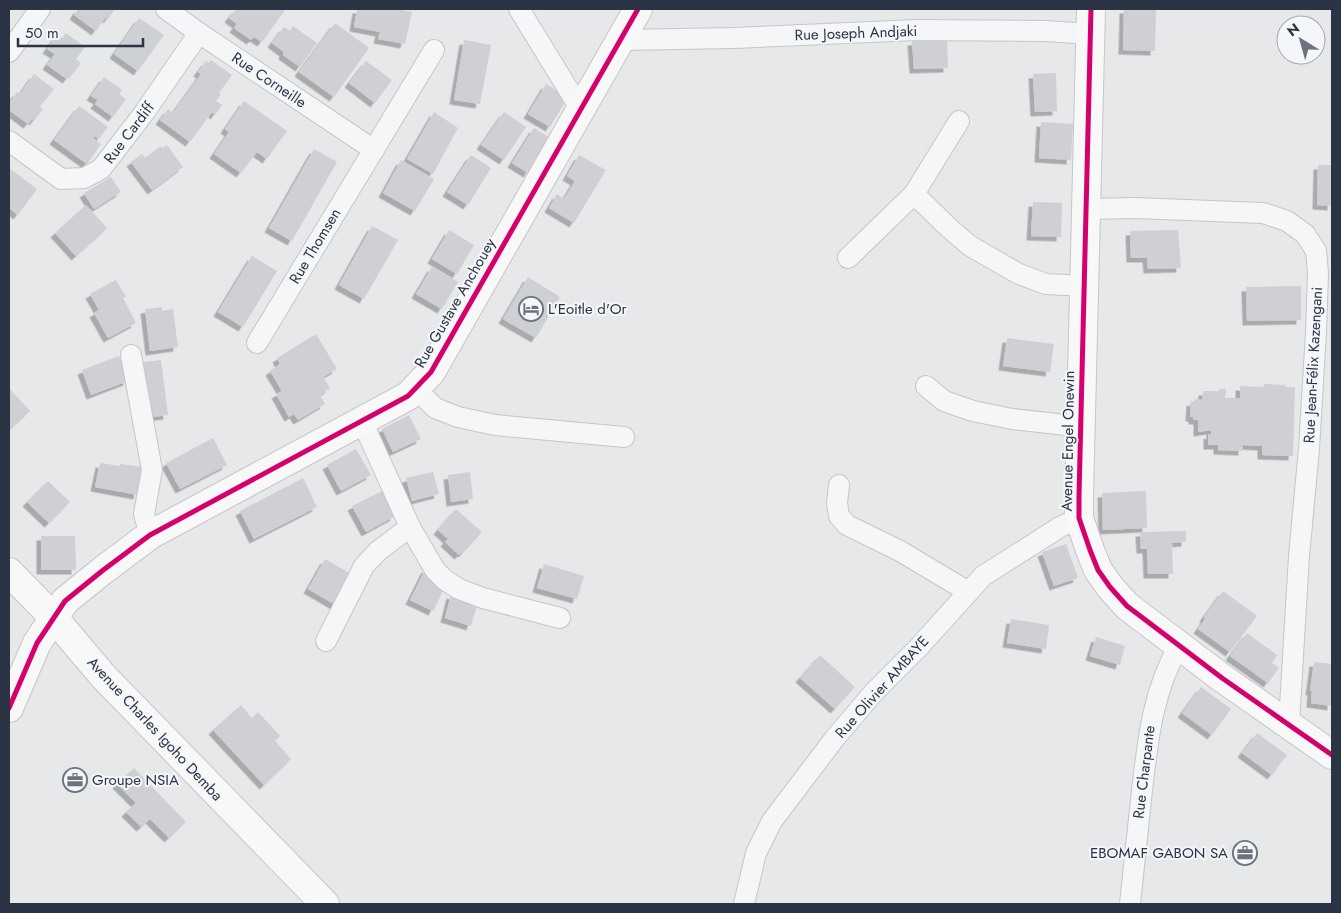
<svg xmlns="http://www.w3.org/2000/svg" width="1341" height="913" viewBox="0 0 1341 913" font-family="Jost,sans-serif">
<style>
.building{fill:#ced0d3;filter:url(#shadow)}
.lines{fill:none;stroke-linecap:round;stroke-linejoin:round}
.street-casing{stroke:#c4c6c8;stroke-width:22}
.secondary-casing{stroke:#c4c6c8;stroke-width:30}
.street{stroke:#f5f6f7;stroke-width:20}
.secondary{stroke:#f8f8f8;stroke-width:28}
.cycleway-casing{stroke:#f4f6f9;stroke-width:8}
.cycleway{stroke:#d6006c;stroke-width:5}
.labels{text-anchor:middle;stroke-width:4;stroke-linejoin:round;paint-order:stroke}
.street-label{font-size:15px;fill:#2b3445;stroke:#f4f6f9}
.poi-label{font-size:15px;fill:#2b3445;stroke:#f4f6f9;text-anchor:start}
</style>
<defs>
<filter id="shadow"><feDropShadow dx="-4.5" dy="4.5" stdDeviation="0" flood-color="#0004"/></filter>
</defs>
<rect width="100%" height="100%" fill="#e6e8ea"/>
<g class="building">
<path d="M 78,9 L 115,9 L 108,19 L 106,17 L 96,31 L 74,15 Z"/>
<path d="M 236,9 L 283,9 L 285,10 L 262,42 L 254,37 L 251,40 L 234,28 L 237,24 L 229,18 Z"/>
<path d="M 357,9 L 396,9 L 412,12 L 405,44 L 378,39 L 380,32 L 354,27 Z"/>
<path d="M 1124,9 L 1156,9 L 1155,51 L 1123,50 Z"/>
<path d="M 139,18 L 164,35 L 138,71 L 114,54 Z"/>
<path d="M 335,23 L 369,48 L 334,97 L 299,72 Z"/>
<path d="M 293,26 L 317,43 L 300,67 L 283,55 L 284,52 L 272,43 L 284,27 L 290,31 Z"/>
<path d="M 66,33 L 85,47 L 76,59 L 81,63 L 73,74 L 72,73 L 67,79 L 47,65 L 55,54 L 47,49 L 56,36 L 61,40 Z"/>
<path d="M 947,39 L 948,68 L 914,69 L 912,41 Z"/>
<path d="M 464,40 L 491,45 L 480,104 L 454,100 Z"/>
<path d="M 211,60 L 232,75 L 219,93 L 221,94 L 216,101 L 222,105 L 215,115 L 212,112 L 190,142 L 160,120 L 168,109 L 173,113 L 201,74 L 198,72 L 206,61 L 209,63 Z"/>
<path d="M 366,61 L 392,80 L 375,103 L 349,83 Z"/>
<path d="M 1056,73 L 1057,111 L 1035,112 L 1033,74 Z"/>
<path d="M 34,74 L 54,89 L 40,106 L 43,109 L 34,121 L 32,119 L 28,124 L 9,110 L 9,104 L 17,92 L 20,94 Z"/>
<path d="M 104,77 L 122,90 L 119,94 L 126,99 L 113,117 L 95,104 L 98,100 L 91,96 Z"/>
<path d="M 546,84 L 568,97 L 550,127 L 528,114 Z"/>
<path d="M 244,101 L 287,131 L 267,159 L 257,152 L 241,173 L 214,154 L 229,132 L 225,129 Z"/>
<path d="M 79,106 L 108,127 L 99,139 L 95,136 L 93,138 L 101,144 L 87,164 L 54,140 Z"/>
<path d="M 434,112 L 458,128 L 433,174 L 407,159 Z"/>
<path d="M 504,112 L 526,127 L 504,160 L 481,145 Z"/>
<path d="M 1041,122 L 1073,124 L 1071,160 L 1039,158 Z"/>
<path d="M 534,128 L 549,137 L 528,173 L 512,163 Z"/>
<path d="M 167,145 L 183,167 L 152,190 L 131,162 L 142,154 L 145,158 L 161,146 L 162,148 Z"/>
<path d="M 314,149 L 337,162 L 292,241 L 269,228 Z"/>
<path d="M 471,155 L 491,168 L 468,205 L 447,192 Z"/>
<path d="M 579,155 L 606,170 L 574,223 L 549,208 L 557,194 L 564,199 L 575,181 L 567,176 Z"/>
<path d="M 401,160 L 434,179 L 415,211 L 383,193 Z"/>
<path d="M 1318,165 L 1332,165 L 1332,206 L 1317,205 Z"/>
<path d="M 9,168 L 37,189 L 18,215 L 9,208 Z"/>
<path d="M 111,177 L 121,192 L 94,209 L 84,193 Z"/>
<path d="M 1033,202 L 1062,203 L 1061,237 L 1031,236 Z"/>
<path d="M 86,205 L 107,228 L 76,256 L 55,233 Z"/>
<path d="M 372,226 L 398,240 L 364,299 L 339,285 Z"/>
<path d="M 449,230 L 474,245 L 457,274 L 432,259 Z"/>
<path d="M 1178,230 L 1181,268 L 1148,269 L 1147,258 L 1131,258 L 1130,231 Z"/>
<path d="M 252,256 L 277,271 L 243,327 L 218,312 Z"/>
<path d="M 432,267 L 458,282 L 442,309 L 416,294 Z"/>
<path d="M 528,277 L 560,297 L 536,338 L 503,319 Z"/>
<path d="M 116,280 L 126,297 L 123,298 L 136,323 L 108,338 L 94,313 L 99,310 L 90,294 Z"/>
<path d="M 1301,286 L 1301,320 L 1247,321 L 1246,287 Z"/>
<path d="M 162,307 L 162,311 L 173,309 L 178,347 L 150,351 L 145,309 Z"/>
<path d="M 316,334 L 337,369 L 323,377 L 330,388 L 320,395 L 325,404 L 298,420 L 294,414 L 289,417 L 276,394 L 282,391 L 270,371 L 280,364 L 277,358 Z"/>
<path d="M 1007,338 L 1054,344 L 1050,372 L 1003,366 Z"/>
<path d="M 119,356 L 128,381 L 91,395 L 82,370 Z"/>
<path d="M 161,360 L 168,415 L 144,418 L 137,363 Z"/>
<path d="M 1264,384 L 1286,385 L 1286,387 L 1295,387 L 1293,456 L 1262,455 L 1262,446 L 1243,445 L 1243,451 L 1218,450 L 1218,445 L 1208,445 L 1208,434 L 1211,435 L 1211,430 L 1198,432 L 1198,420 L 1193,420 L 1193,417 L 1190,417 L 1191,401 L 1194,402 L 1195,399 L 1202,400 L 1203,391 L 1219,391 L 1219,389 L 1226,389 L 1225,398 L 1240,398 L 1240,386 L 1264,387 Z"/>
<path d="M 9,388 L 30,411 L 9,430 Z"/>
<path d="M 409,415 L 421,439 L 393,452 L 382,429 Z"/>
<path d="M 213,438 L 227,465 L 180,489 L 166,463 Z"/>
<path d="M 356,449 L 371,475 L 341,491 L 327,465 Z"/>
<path d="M 100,463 L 120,466 L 120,464 L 142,467 L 138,495 L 95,487 Z"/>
<path d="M 433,472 L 439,494 L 412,501 L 406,478 Z"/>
<path d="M 470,472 L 473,499 L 451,502 L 448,475 Z"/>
<path d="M 303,478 L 317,507 L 254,539 L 240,511 Z"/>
<path d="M 48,481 L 70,502 L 49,523 L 27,502 Z"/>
<path d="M 382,491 L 395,516 L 366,532 L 352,506 Z"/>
<path d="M 1146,491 L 1147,528 L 1103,530 L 1102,493 Z"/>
<path d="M 456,509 L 482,532 L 463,553 L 462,552 L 459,555 L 445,542 L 448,539 L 438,530 Z"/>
<path d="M 1186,531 L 1186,542 L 1172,543 L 1173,574 L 1148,574 L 1147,549 L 1141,549 L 1140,532 Z"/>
<path d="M 41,536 L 75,536 L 76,570 L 41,570 Z"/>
<path d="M 1066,544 L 1078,578 L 1054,586 L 1042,552 Z"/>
<path d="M 325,559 L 358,578 L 341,608 L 308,589 Z"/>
<path d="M 544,564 L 584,576 L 577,599 L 537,588 Z"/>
<path d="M 426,568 L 445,587 L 433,611 L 410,600 Z"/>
<path d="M 1223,591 L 1257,616 L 1230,652 L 1198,629 L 1205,619 L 1204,617 Z"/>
<path d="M 451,594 L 478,601 L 471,626 L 445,618 Z"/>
<path d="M 1011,619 L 1049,625 L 1046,649 L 1007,643 Z"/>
<path d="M 1247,633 L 1277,655 L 1272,663 L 1279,668 L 1268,683 L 1230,656 Z"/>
<path d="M 1096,637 L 1125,646 L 1120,665 L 1090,656 Z"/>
<path d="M 820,655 L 855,687 L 835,709 L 800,678 Z"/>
<path d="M 1314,662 L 1332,664 L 1332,706 L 1311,703 L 1312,691 L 1310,691 Z"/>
<path d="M 1201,687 L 1231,709 L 1212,735 L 1182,713 Z"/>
<path d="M 241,705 L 252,718 L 258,712 L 280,736 L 275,741 L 291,759 L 264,785 L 213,730 Z"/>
<path d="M 1257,733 L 1287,755 L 1272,775 L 1242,753 Z"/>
<path d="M 134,768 L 186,822 L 169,838 L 150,819 L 141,827 L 126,812 L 136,803 L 117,784 Z"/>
</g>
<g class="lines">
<defs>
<g id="street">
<path d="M 166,9 L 199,33 L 374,150"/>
<path d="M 519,9 L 581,110"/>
<path d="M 621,40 L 734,38 L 916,30 L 1045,31 L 1091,34"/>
<path d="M 9,52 L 40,9"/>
<path d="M 959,121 L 914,194 L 948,227 L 970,246 L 1019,274 L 1046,284 L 1084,286"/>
<path d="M 9,141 L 61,179 L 84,178 L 101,169 L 144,113 L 199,33"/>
<path d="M 1086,209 L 1135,208 L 1263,213 L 1287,221 L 1305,234 L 1316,251 L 1318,273 L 1316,332 L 1309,449 L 1299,556 L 1289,723"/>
<path d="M 848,258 L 914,194"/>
<path d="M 257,343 L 434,50"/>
<path d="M 131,355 L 152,470 L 144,514 L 150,535"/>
<path d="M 926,386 L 944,401 L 973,411 L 1012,419 L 1067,425 L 1080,424"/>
<path d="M 418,387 L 424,397 L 435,408 L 458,417 L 495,425 L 624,437"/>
<path d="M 362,421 L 410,527 L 435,570 L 445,580 L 459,589 L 483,598 L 560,618"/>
<path d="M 839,485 L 837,503 L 839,516 L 847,525 L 900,551 L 967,591"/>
<path d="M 326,641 L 364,566 L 378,551 L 410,527"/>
<path d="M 744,904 L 756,853 L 772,821 L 835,738 L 874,692 L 918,648 L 983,576 L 1060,527 L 1079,518"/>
<path d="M 1130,904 C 1134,866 1138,828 1142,790 C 1148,739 1153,690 1179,646"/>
</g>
<g id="secondary">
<path d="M 1091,9 L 1079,496 L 1079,518 L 1090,550 L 1098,570 L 1110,587 L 1127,606 L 1222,678 L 1332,755"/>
<path d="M 9,572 L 54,618 L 103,676 L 325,904"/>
<path d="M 9,708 L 37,643 L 65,601 L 102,571 L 150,535 L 408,396 L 431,372 L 638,9"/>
</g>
</defs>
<use href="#street" class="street-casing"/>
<use href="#secondary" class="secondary-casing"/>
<use href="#street" class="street"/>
<use href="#secondary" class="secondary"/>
<defs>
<g id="cycleway">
<path d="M 1091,9 L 1079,496 L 1079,518 L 1090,550 L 1098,570 L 1110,587 L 1127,606 L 1222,678 L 1332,755"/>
<path d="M 9,708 L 37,643 L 65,601 L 102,571 L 150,535 L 408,396 L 431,372 L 638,9"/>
</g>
</defs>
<use href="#cycleway" class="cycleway-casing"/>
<use href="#cycleway" class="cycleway"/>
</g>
<defs>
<symbol id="hotel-ring" viewBox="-11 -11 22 22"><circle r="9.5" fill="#f4f6f9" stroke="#6c737f" stroke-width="1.5"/><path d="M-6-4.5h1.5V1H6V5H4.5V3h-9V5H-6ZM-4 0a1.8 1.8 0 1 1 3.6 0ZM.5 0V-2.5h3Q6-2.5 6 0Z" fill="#6c737f"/></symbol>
<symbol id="office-ring" viewBox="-11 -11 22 22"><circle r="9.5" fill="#f4f6f9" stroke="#6c737f" stroke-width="1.5"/><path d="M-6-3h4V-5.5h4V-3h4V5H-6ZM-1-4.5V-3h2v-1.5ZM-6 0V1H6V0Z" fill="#6c737f"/></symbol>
</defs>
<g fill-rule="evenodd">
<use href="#hotel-ring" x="517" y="295" width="28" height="28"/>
<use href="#office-ring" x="61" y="766" width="28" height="28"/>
<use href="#office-ring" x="1231" y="839" width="28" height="28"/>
</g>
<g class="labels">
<g class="street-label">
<text transform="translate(856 33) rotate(-2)" y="5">Rue Joseph Andjaki</text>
<text transform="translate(269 80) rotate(34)" y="5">Rue Corneille</text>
<text transform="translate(129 133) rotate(-53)" y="5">Rue Cardiff</text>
<text transform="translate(315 246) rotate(-59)" y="5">Rue Thomsen</text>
<text transform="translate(455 303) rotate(-60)" y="5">Rue Gustave Anchouey</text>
<text transform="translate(1313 365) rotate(-87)" y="5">Rue Jean-Félix Kazengani</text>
<text transform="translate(1068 441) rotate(-89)" y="5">Avenue Engel Onewin</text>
<text transform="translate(882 687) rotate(-48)" y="5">Rue Olivier AMBAYE</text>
<text transform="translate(155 729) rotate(47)" y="5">Avenue Charles Igoho Demba</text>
<text transform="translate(1144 772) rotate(-83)" y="5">Rue Charpante</text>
</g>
<g class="poi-label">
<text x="548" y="314">L'Eoitle d'Or</text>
<text x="92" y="785">Groupe NSIA</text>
<text x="1228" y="858" text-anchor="end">EBOMAF GABON SA</text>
</g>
</g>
<rect width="1341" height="913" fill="none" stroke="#2b3445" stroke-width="20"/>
<g transform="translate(1301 40) rotate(323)"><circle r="24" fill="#f4f6f9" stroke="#a4a8b1"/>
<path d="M0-4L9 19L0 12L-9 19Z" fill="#6c737f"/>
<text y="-8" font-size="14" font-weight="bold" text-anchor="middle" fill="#2b3445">N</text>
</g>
<path d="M18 38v8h125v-8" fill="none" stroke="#2b3445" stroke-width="2.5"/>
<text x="25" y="38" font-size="15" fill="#2b3445" stroke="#f4f6f9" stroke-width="4" paint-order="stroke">50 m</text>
</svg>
